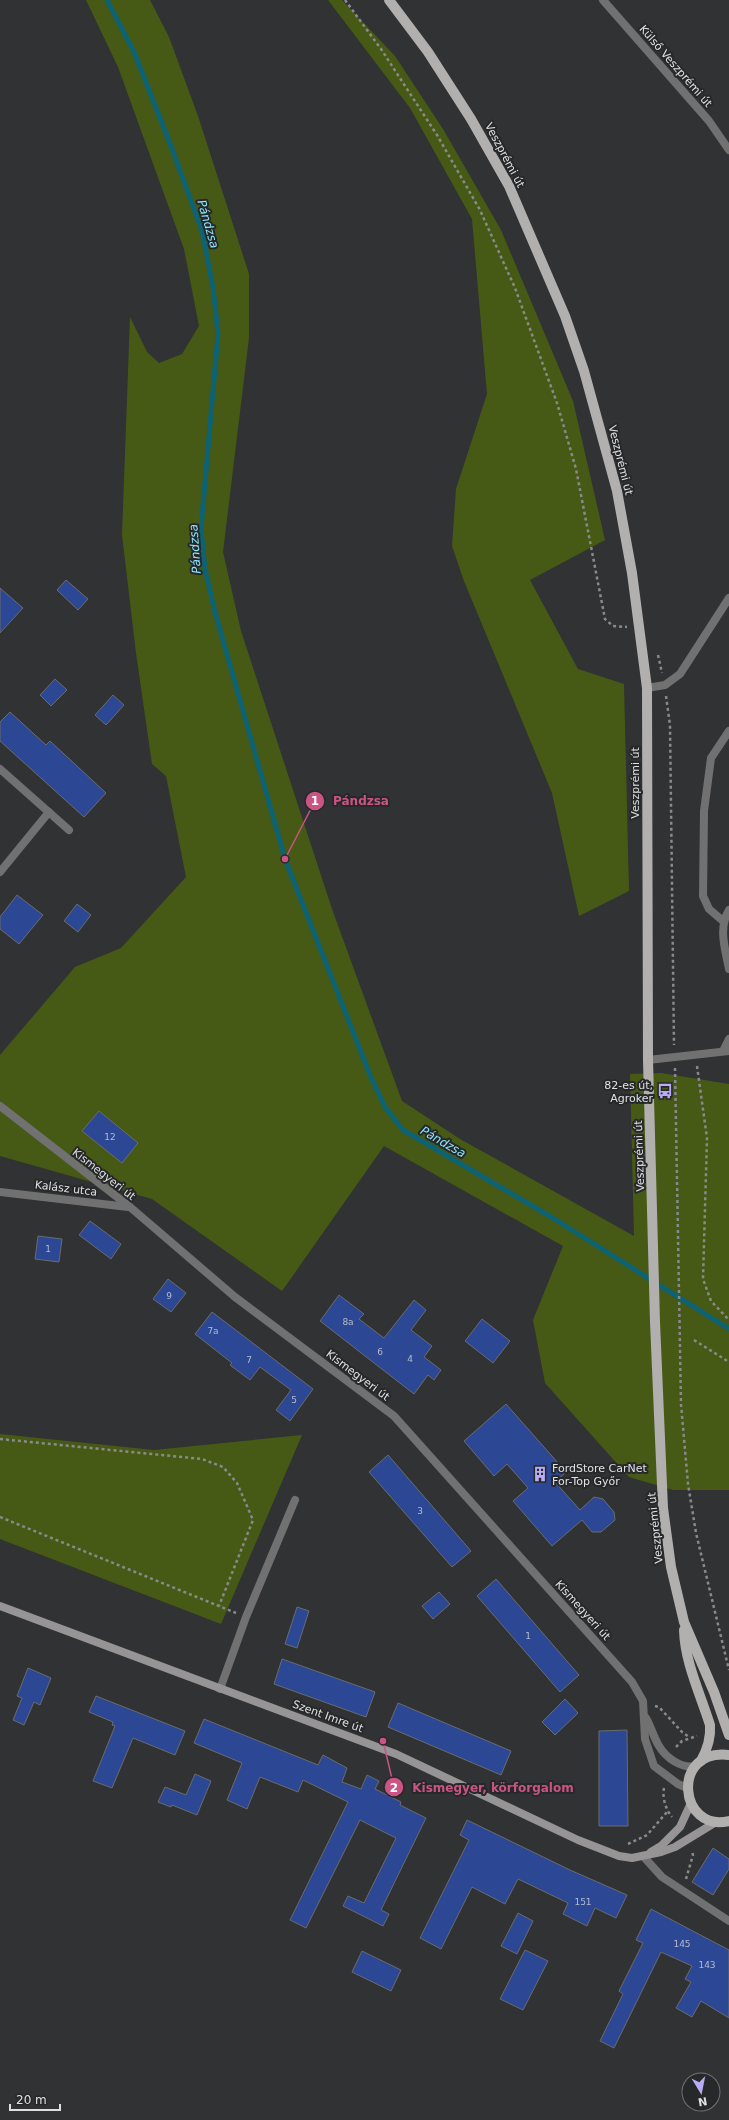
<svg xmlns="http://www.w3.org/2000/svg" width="729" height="2120" viewBox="0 0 729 2120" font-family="'DejaVu Sans',sans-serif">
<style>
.green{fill:#465a15}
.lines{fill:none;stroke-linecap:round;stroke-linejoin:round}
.stream{stroke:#0d6273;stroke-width:5}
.building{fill:#2c4894;stroke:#6a6b6e}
.path{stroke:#8a8a8c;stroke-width:2.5;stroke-dasharray:3 3;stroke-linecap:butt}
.service{stroke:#727171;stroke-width:8}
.minor{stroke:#727171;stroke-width:8}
.secondary{stroke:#969494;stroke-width:8}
.primary{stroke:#b2afaf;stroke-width:10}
.labels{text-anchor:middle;stroke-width:4;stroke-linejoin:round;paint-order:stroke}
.number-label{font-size:9px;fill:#b3bace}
.street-label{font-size:11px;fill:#e0e0e2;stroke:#27282a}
.poi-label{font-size:11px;fill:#e0e0e2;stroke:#27282a;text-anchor:end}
.water-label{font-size:12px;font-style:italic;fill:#88e6fe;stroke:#27282a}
.leader{fill:none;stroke:#cb5484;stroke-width:1.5}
.callout-dot{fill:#cb5484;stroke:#27282a;stroke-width:1.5}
.mark-label{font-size:12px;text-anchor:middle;font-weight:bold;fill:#fff}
.callout-label{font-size:12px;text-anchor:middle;font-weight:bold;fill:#cb5484;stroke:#27282a;stroke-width:4;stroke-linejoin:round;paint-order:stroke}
</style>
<rect width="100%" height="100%" fill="#313234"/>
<g class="green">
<path d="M 86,0 L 150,0 L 169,37 L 198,116 L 249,274 L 249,338 L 223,552 L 241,631 L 332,909 L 402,1101 L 460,1139 L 634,1236 L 630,1074 L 661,1073 L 729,1084 L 729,1490 L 673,1490 L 629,1477 L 545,1383 L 533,1320 L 563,1246 L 384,1146 L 282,1291 L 152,1199 L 0,1156 L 0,1055 L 75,967 L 121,948 L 186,877 L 166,776 L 152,764 L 136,653 L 122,535 L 130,317 L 147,352 L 159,363 L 182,354 L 199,326 L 184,249 L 118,67 Z"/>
<path d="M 328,0 L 342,0 L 395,56 L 443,129 L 501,230 L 573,401 L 605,540 L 530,580 L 578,669 L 624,684 L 629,891 L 579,916 L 552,793 L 464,581 L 452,546 L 456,489 L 487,394 L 472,219 L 410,108 Z"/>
<path d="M 0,1434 L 154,1450 L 302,1435 L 221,1624 L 0,1539 Z"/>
</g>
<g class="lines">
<path class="stream" d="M 107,0 L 134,52 L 171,146 L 202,231 L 213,287 L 218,334 L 201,528 L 205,569 L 215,612 L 285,859 L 370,1075 L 385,1107 L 403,1130 L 553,1218 L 729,1329"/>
</g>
<g class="building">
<path d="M 66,580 L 88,599 L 78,610 L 57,590 Z"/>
<path d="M 0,588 L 23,608 L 0,633 Z"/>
<path d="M 55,679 L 67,690 L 51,706 L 40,695 Z"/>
<path d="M 113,695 L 124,705 L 106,725 L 95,715 Z"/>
<path d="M 10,712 L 46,745 L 50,741 L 106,793 L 84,817 L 0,741 L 0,722 Z"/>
<path d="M 17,895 L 43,915 L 19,944 L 0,929 L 0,917 Z"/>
<path d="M 77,904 L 91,915 L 78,932 L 64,921 Z"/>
<path d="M 99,1111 L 138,1143 L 122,1163 L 82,1131 Z"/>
<path d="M 90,1221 L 121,1244 L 111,1259 L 79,1235 Z"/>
<path d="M 38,1236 L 62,1239 L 59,1262 L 35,1259 Z"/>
<path d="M 168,1279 L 186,1293 L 171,1312 L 153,1299 Z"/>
<path d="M 339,1295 L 364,1314 L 359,1319 L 384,1338 L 414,1300 L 426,1310 L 411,1330 L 432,1346 L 424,1357 L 441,1370 L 434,1380 L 428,1375 L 414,1394 L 320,1321 Z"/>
<path d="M 212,1312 L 313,1389 L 290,1421 L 276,1410 L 291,1390 L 260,1367 L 250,1380 L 230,1365 L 232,1363 L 195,1334 Z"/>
<path d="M 482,1319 L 510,1341 L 493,1363 L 465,1341 Z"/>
<path d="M 506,1404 L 566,1472 L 555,1482 L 580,1510 L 594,1497 L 603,1499 L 614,1512 L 615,1520 L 601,1532 L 592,1532 L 582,1520 L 552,1546 L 513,1501 L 528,1488 L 507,1464 L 494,1476 L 464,1441 Z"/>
<path d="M 388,1455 L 471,1551 L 452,1567 L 369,1472 Z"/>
<path d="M 496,1579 L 579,1675 L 560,1692 L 477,1596 Z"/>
<path d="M 439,1592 L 450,1604 L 433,1619 L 422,1606 Z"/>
<path d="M 297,1607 L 309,1611 L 297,1648 L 285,1644 Z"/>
<path d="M 282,1659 L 375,1692 L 366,1717 L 274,1684 Z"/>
<path d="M 28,1668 L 51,1678 L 40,1705 L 34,1702 L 24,1725 L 13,1720 L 22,1698 L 17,1696 Z"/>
<path d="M 96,1696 L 185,1731 L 175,1755 L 133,1738 L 112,1788 L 93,1781 L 115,1726 L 112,1725 L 113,1722 L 89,1712 Z"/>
<path d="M 565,1699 L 578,1713 L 555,1735 L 542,1722 Z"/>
<path d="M 398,1703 L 511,1751 L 501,1775 L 388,1727 Z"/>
<path d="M 204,1719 L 318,1765 L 323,1755 L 347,1768 L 342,1782 L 361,1789 L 367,1775 L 379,1781 L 375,1789 L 401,1802 L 400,1805 L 426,1818 L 381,1910 L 389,1914 L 383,1926 L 343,1906 L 348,1896 L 364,1903 L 396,1838 L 360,1820 L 306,1928 L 290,1920 L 348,1802 L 303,1780 L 298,1792 L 260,1777 L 247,1809 L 227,1800 L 242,1763 L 194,1743 Z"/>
<path d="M 627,1730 L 628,1826 L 599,1826 L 599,1731 Z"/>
<path d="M 195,1774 L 211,1781 L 197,1815 L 172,1805 L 171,1807 L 158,1802 L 165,1787 L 186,1795 Z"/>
<path d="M 467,1820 L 570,1870 L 627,1895 L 616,1918 L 595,1908 L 587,1926 L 563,1914 L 568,1903 L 518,1879 L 505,1904 L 472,1887 L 441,1949 L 420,1938 L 469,1840 L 460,1835 Z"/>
<path d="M 713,1848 L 729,1859 L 729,1869 L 713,1895 L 692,1882 Z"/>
<path d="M 651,1909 L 729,1950 L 729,2018 L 701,2001 L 692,2017 L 676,2008 L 691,1982 L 685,1979 L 692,1966 L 661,1952 L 614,2048 L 600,2041 L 623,1994 L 619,1991 L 643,1943 L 636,1940 Z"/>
<path d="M 518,1913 L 533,1921 L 517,1954 L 501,1946 Z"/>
<path d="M 525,1950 L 548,1961 L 523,2010 L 500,1999 Z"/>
<path d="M 362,1951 L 401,1970 L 391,1991 L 352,1972 Z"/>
</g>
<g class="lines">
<g class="path">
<path d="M 345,0 L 381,49 L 437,135 L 480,210 L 515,288 L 557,403 L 576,469 L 605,619 L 613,626 L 627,627"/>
<path d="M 658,655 L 662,673"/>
<path d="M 666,696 L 670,725 L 674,1045"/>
<path d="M 697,1066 L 707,1138 L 703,1279 L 711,1301 L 729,1320"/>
<path d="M 675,1068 L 681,1404 L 688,1484 L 696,1533 L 729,1670"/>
<path d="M 694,1340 L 729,1362"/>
<path d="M 0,1439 L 202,1459 L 223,1467 L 237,1483 L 253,1520 L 219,1606"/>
<path d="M 0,1517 L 236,1613"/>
<path d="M 655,1706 L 659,1707 L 682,1732 L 689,1737"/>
<path d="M 676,1747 L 682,1741 L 697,1736"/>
<path d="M 664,1788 C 662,1798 666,1810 672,1817"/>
<path d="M 628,1844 L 647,1835 L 667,1812"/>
<path d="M 686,1879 L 693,1855 L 692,1851"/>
</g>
<g class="service">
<path d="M 729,910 C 718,928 725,948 729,969"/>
<path d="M 723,921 L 709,909 L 703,896 L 704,811 L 711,758 L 729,731"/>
<path d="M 723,1051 L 729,1039"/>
<path d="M 648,1060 L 729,1051"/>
<path d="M 220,1689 L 246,1617 L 295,1500"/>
</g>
<g class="minor">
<path d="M 603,0 L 709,121 L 729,150"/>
<path d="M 647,688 L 665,685 L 680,674 L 729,598"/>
<path d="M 0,769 L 69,830"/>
<path d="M 0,872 L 49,812"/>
<path d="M 0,1106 L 130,1207 L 235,1297 L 394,1416 L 632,1682 L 643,1701 L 645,1739 L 654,1766 L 678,1784 L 687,1788"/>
<path d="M 0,1192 L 128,1207"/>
<path d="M 646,1718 C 651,1727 654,1738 659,1746 C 666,1758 682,1769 695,1766"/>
<path d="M 643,1856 L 662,1877 L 729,1921"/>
</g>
<g class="secondary">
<path d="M 0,1606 L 396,1754 L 578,1840 L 619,1856 L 632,1858 L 661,1852 L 675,1847 L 716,1822"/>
<path d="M 651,1852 L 661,1846 L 680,1827 L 691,1803"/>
</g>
<g class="primary">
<path d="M 389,0 L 428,52 L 471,119 L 509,186 L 565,316 L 584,371 L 617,491 L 632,573 L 647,688 L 648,1060 L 655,1322 L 663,1508 L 671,1567 L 684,1622 L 714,1692 L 729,1735"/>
<path d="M 684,1630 C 685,1663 700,1693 710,1725 C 711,1738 707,1750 701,1761"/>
<path d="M 729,1755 C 670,1748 679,1833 729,1821"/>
</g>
</g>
<defs>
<symbol id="bus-bare" viewBox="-9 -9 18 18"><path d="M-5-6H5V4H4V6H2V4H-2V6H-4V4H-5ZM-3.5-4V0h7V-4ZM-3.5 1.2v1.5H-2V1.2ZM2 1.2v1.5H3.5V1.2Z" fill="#b9abf7" stroke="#27282a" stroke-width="2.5" paint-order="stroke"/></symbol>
<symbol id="building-bare" viewBox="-9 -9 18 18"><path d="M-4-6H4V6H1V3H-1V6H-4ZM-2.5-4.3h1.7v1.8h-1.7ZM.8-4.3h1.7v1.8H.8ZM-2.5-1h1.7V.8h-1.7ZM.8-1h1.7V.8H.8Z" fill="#b9abf7" stroke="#27282a" stroke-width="2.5" paint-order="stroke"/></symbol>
</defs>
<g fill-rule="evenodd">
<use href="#bus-bare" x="654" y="1080" width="22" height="22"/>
<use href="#building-bare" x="529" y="1463" width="22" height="22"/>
</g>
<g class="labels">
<g class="number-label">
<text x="110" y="1140">12</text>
<text x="48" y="1252">1</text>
<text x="169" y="1299">9</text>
<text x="348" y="1325">8a</text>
<text x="213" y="1334">7a</text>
<text x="380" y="1355">6</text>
<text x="410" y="1362">4</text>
<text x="249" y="1363">7</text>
<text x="294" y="1403">5</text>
<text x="420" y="1514">3</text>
<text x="528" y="1639">1</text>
<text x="583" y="1905">151</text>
<text x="682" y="1947">145</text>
<text x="707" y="1968">143</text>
</g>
<g class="street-label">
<text transform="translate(676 66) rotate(49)" y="4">Külső Veszprémi út</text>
<text transform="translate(505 155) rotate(62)" y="4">Veszprémi út</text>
<text transform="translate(621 460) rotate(76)" y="4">Veszprémi út</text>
<text transform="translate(635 783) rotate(-90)" y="4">Veszprémi út</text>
<text transform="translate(639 1156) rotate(-92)" y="4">Veszprémi út</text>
<text transform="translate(104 1174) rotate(38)" y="4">Kismegyeri út</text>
<text transform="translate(66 1188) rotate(7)" y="4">Kalász utca</text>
<text transform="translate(358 1375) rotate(37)" y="4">Kismegyeri út</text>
<text transform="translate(655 1528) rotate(-96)" y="4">Veszprémi út</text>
<text transform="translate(583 1610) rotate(48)" y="4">Kismegyeri út</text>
<text transform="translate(328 1716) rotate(20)" y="4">Szent Imre út</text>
</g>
<g class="poi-label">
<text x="653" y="1089">82-es út,<tspan x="653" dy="13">Agroker</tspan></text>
<text x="552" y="1472" text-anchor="start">FordStore CarNet<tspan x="552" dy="13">For-Top Győr</tspan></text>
</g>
<g class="water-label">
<text transform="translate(208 224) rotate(74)" y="4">Pándzsa</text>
<text transform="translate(195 549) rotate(-94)" y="4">Pándzsa</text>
<text transform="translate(443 1142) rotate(30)" y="4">Pándzsa</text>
</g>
</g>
<path class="leader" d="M285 859L315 801M383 1741L394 1787"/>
<g class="callout-dot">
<circle cx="285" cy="859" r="4"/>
<circle cx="383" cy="1741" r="4"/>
<circle cx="315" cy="801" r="10"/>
<circle cx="394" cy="1787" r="10"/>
</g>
<g class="mark-label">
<text x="315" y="805">1</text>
<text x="394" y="1792">2</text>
</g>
<g class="callout-label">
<text x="361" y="805">Pándzsa</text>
<text x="493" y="1792">Kismegyer, körforgalom</text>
</g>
<g transform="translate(701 2092) rotate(170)"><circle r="19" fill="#27282a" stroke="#717274"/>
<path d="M0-3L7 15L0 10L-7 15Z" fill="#b9abf7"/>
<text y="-6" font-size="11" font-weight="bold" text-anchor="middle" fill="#e0e0e2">N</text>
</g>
<path d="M10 2104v6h50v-6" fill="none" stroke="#e0e0e2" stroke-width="2"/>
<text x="16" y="2104" font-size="12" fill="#e0e0e2" stroke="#27282a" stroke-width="3" paint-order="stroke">20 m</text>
</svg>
